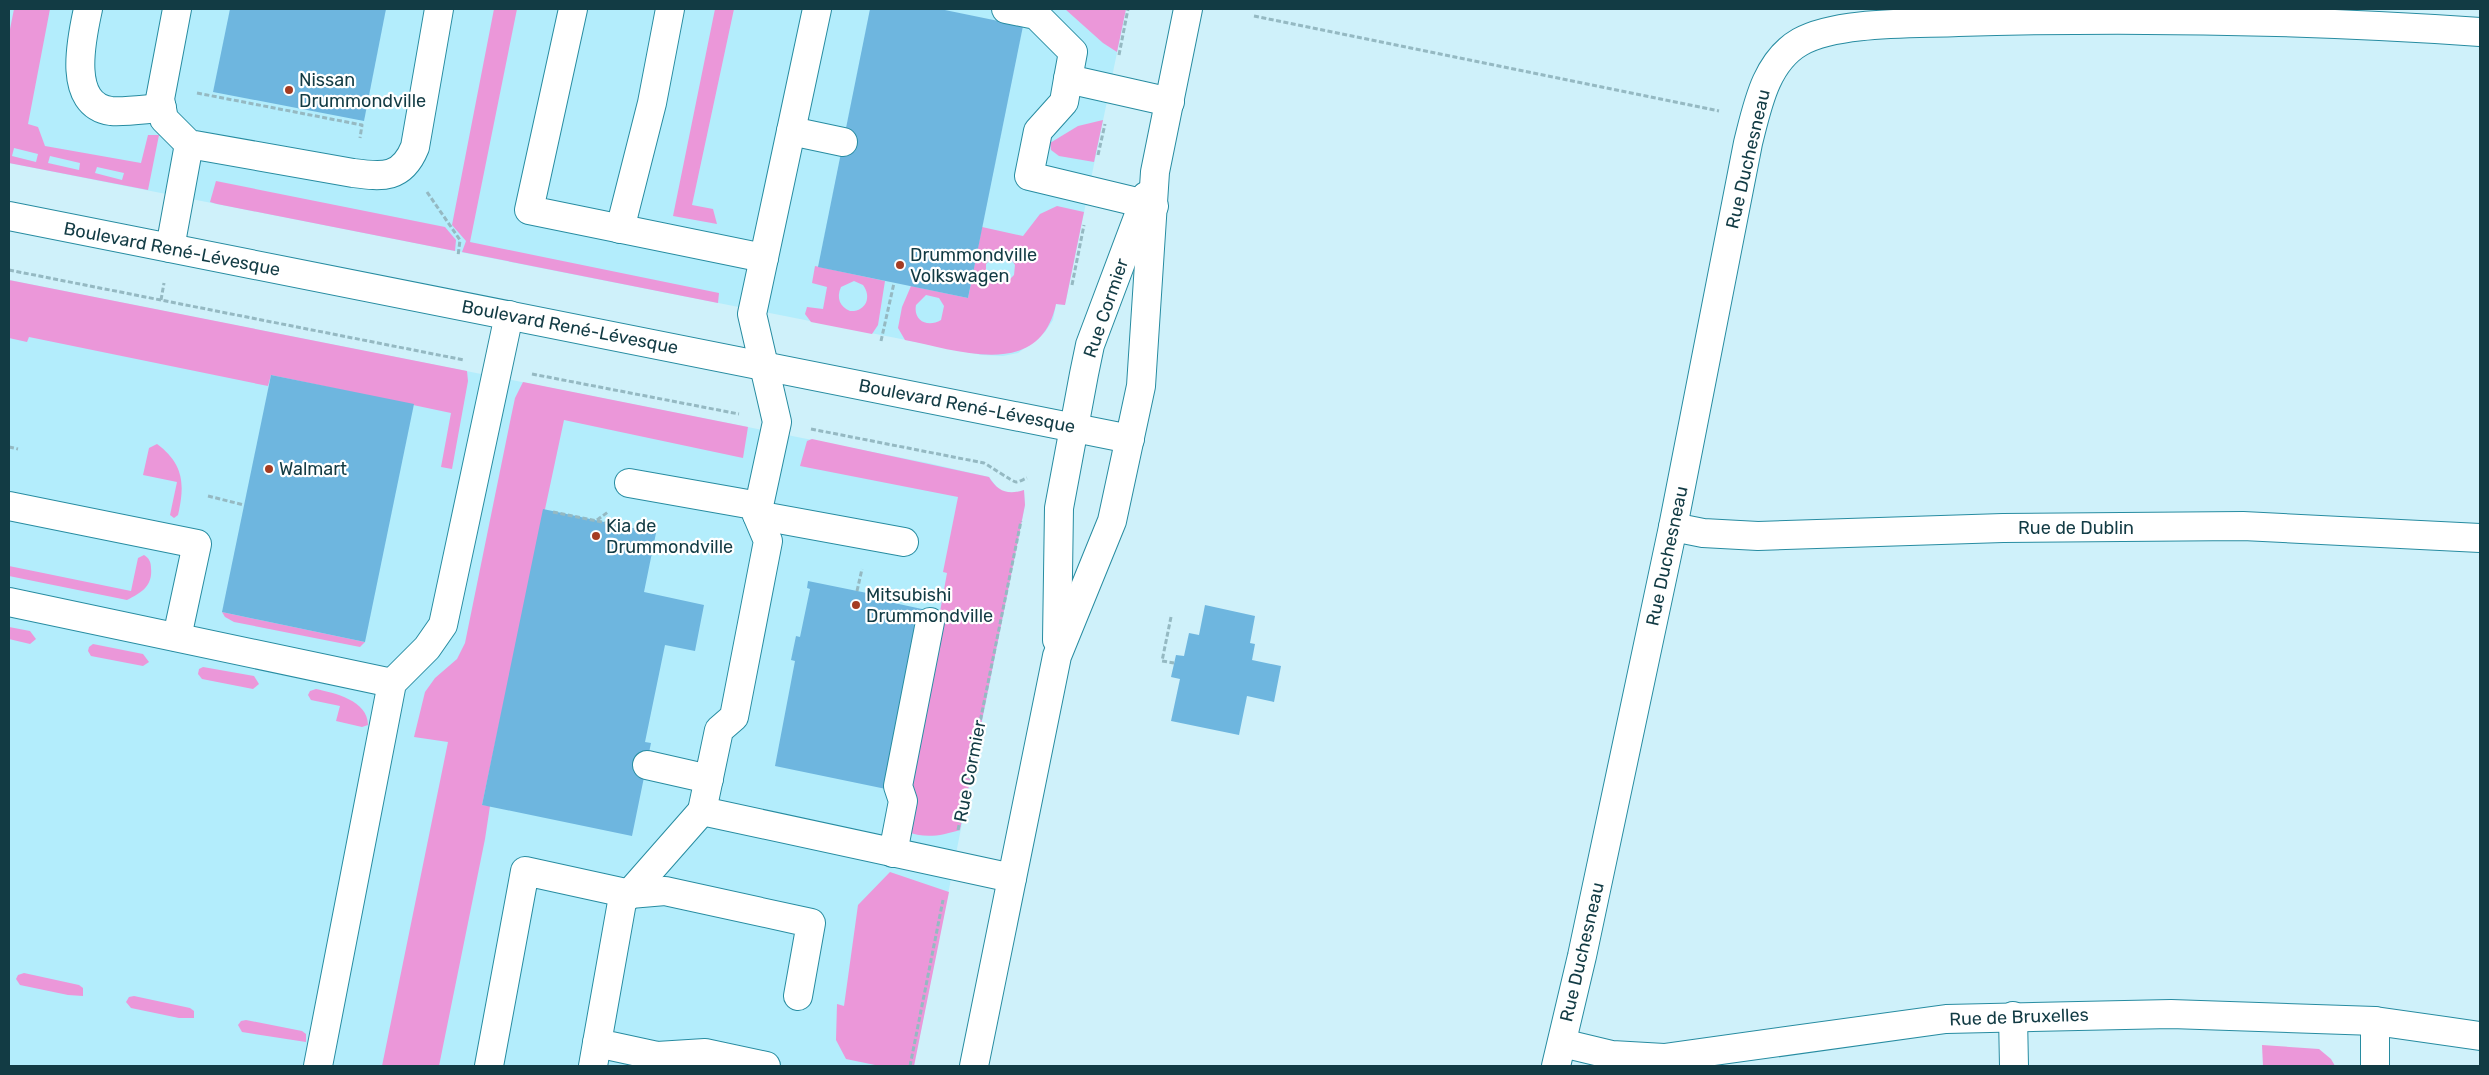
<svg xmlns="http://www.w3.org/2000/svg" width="2489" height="1075" viewBox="0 0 2489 1075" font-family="Rubik,sans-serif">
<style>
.built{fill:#b3edfc}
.green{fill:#eb97d9;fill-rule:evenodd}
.building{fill:#6eb6df}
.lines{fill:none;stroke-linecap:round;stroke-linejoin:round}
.minor-casing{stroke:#278ca1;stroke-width:30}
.path{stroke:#95b9c2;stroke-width:3;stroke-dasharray:5 2.5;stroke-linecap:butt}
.minor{stroke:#fff;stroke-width:28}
.poi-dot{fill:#a53c22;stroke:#fff;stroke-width:2}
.labels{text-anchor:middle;stroke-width:4.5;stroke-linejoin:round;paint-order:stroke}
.poi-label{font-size:18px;fill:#123b44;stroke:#fff;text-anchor:start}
.street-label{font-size:18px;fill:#123b44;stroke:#fff}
</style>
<rect width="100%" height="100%" fill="#cff1fa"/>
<g class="built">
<path d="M 9,9 L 1126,9 L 1065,305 L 1056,304 L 1053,320 L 1045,332 L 1033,342 L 1018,353 L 1003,356 L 982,355 L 9,163 Z"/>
<path d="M 9,280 L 928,463 L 989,477 L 1000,491 L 1013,493 L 1024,490 L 1025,505 L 914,1066 L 9,1066 Z"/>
</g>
<g class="green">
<path d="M 14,9 L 50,9 L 28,124 L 38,127 L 45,146 L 141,163 L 148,135 L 159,135 L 148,190 L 9,163 L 9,34 ZM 14,148 L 38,154 L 36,162 L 12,156 ZM 50,156 L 80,163 L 79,170 L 48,163 ZM 97,167 L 124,173 L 122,180 L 95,173 Z"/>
<path d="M 494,9 L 517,9 L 470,242 L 719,293 L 718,303 L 462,252 L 466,241 L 452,225 Z"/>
<path d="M 715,9 L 734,9 L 692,205 L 713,209 L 717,224 L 673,216 Z"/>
<path d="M 1065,9 L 1126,9 L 1117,52 L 1103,43 Z"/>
<path d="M 1103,120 L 1094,162 L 1059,156 L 1051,150 L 1050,143 L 1078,126 Z"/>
<path d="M 216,181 L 445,227 L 456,240 L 455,251 L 217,204 L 210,202 Z"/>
<path d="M 1057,206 L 1084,212 L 1065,305 L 1056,304 C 1040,381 957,350 905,340 L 898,328 L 902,307 L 911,286 L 968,298 L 982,227 L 1023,236 L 1040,214 ZM 996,254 L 1010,257 L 1015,265 L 1014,275 L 1007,282 L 992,281 L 986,273 L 986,264 ZM 926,295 L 939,298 L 944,306 L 941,320 C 928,328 913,321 916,305 Z"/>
<path d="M 815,266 L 885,281 L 878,325 L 872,334 L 811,322 L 805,314 L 807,307 L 823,309 L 827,287 L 812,283 ZM 854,281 L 863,285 C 872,297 866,312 850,311 C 840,307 836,298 841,287 Z"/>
<path d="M 9,280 L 467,371 L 468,381 L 452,469 L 441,467 L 451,413 L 271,375 L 268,386 L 29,337 L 27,342 L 9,338 Z"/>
<path d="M 523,382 L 748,427 L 743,458 L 564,420 L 482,805 L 490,806 L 485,839 L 439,1066 L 382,1066 L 448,742 L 414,737 L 425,692 L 435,678 L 457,659 L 465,643 L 511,417 L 515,398 Z"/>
<path d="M 812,439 L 989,477 C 998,492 1008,495 1024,490 L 1025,505 L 960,830 C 940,836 925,839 905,831 L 923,706 L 947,573 L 943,572 L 958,497 L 800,466 L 807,441 Z"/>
<path d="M 157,444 C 184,464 185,485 178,515 L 174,518 L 170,515 L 177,482 L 143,475 L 149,448 Z"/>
<path d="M 144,555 C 149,558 151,562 151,568 C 153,586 141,593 127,600 L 9,576 L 9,566 L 131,591 L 138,558 Z"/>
<path d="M 222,612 L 365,642 L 360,647 L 234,622 L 225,617 Z"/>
<path d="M 9,627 L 30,631 L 36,639 L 30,644 L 9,639 Z"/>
<path d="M 93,644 L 143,654 L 149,662 L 143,666 L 91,656 L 88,651 L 89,647 Z"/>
<path d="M 203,667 L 254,676 L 259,684 L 253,689 L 202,679 L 198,674 L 199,669 Z"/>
<path d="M 316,689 C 334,693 368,700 368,725 L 362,727 L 336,721 L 340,706 L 311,700 L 308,695 L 310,691 Z"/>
<path d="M 890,872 L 949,892 L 914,1066 L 880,1066 L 846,1059 L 836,1040 L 837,1004 L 844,1006 L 858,905 Z"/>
<path d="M 24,973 L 79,985 L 83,988 L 83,996 L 68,995 L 20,985 L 16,979 L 18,975 Z"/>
<path d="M 134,996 L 190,1008 L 194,1011 L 194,1018 L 179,1018 L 131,1008 L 126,1002 L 129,997 Z"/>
<path d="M 246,1020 L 302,1031 L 306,1034 L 306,1042 L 242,1032 L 238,1025 L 241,1021 Z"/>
<path d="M 2262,1045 L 2319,1049 L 2331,1059 L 2335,1066 L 2263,1066 Z"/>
</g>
<g class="building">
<path d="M 230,9 L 386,9 L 364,121 L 213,92 Z"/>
<path d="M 870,9 L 940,9 L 1023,26 L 968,298 L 818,267 Z"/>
<path d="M 271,375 L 414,404 L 365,642 L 222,612 Z"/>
<path d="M 543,509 L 656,533 L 644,592 L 704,605 L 695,651 L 665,645 L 645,742 L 651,743 L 632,836 L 482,805 Z"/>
<path d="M 808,581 L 872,594 L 871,598 L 922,609 L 886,789 L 775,766 L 795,661 L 791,660 L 796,636 L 800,637 L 810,589 L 807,588 Z"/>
<path d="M 1205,605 L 1255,616 L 1250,643 L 1255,644 L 1252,660 L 1281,666 L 1274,702 L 1247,696 L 1239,735 L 1171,721 L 1180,679 L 1171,677 L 1176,655 L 1184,656 L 1189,633 L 1199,635 Z"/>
</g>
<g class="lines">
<defs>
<g id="minor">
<path d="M 88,9 C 82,37 66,105 111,111 C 127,112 146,109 162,108"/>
<path d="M 177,9 L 160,99 L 164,119 L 189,144 L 353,173 C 383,177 402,179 415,147 L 439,9"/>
<path d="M 573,9 L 529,210 L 764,258"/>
<path d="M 817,9 L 752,314 L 777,422 L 757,515 L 904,542"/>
<path d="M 1006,9 L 1036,15 L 1073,52 L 1068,79 L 1170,102"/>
<path d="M 1068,79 L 1064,102 L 1038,131 L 1029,176 L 1154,206"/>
<path d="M 791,131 L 843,142"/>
<path d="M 9,216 L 1130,439"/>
<path d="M 620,229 L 652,103 L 670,9"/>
<path d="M 170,248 L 189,144"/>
<path d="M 629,483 L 759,506"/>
<path d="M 9,506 L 197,544 L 177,637"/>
<path d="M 757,515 L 768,541 L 734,717 L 719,730 L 702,811 L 1012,878"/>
<path d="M 1673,527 L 1703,533 L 1758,536 L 2003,528 L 2243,526 L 2480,538"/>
<path d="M 9,602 L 392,683"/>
<path d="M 1057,640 L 1059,508 L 1084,374 L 1090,345 L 1146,196"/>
<path d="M 647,765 L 709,779"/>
<path d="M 702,811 L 622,902 L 597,1043 L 657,1056 L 705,1053 L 766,1066"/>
<path d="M 893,853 L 903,801 L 898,786 L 930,622"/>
<path d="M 2013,1016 L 2014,1066"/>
<path d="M 1562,1043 L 1612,1055 L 1664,1058 L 1946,1019 L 2171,1014 L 2375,1021 L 2480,1036"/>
<path d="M 318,1066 L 392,683 L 427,648 L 443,625 L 509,315"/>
<path d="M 489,1066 L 525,871 L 630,894 L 665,891 L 811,923 L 798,996"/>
<path d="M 593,1066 L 597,1043"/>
<path d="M 974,1066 L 1057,656 L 1112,521 L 1141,386 L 1155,172 L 1188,9"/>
<path d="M 1556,1066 L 1582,956 L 1673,527 L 1748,143 C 1757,108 1765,62 1800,42 C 1837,21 1915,24 1958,22 C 2132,17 2306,20 2480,32"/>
<path d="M 2375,1066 L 2375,1021"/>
</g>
</defs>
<use href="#minor" class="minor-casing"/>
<g class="path">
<path d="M 1254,16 L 1719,111"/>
<path d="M 1119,55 L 1128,9"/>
<path d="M 197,93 L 362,125 L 360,138"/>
<path d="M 1098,155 L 1105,124"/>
<path d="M 427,192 L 460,240 L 458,256"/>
<path d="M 9,270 L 464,360"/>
<path d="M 1072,285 L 1084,225"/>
<path d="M 161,300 L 164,283"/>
<path d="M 881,341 L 894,283"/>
<path d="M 532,374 L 739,414"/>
<path d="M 811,429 L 984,463 C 990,466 1013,482 1016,482 C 1019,482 1024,479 1027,478"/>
<path d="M 9,447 L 18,449"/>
<path d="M 208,496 L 244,505"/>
<path d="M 553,512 L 656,533"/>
<path d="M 597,520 L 608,512"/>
<path d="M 857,591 L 862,569"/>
<path d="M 1171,617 L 1162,661 L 1174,663"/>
<path d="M 958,830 L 1021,521"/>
<path d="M 910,1066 L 943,900"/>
</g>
<use href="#minor" class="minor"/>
</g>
<g class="poi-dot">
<circle cx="289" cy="90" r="5"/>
<circle cx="900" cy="265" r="5"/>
<circle cx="269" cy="469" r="5"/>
<circle cx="596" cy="536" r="5"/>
<circle cx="856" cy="605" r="5"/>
</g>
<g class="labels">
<g class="poi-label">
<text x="299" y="86">Nissan<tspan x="299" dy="21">Drummondville</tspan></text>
<text x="910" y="261">Drummondville<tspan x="910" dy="21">Volkswagen</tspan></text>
<text x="279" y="475">Walmart</text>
<text x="606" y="532">Kia de<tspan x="606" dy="21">Drummondville</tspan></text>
<text x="866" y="601">Mitsubishi<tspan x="866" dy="21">Drummondville</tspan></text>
</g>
<g class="street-label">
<text transform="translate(1748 159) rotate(-77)" y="6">Rue Duchesneau</text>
<text transform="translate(172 249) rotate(11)" y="6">Boulevard René-Lévesque</text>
<text transform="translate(1106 308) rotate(-71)" y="6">Rue Cormier</text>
<text transform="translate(570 327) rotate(11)" y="6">Boulevard René-Lévesque</text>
<text transform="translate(967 406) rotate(11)" y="6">Boulevard René-Lévesque</text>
<text x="2076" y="534">Rue de Dublin</text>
<text transform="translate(1667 556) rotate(-78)" y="6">Rue Duchesneau</text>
<text transform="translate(970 771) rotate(-79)" y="6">Rue Cormier</text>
<text transform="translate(1582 952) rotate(-77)" y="6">Rue Duchesneau</text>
<text transform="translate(2019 1017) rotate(-2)" y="6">Rue de Bruxelles</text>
</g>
</g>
<rect width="2489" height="1075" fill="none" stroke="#123b44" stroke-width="20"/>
</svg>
